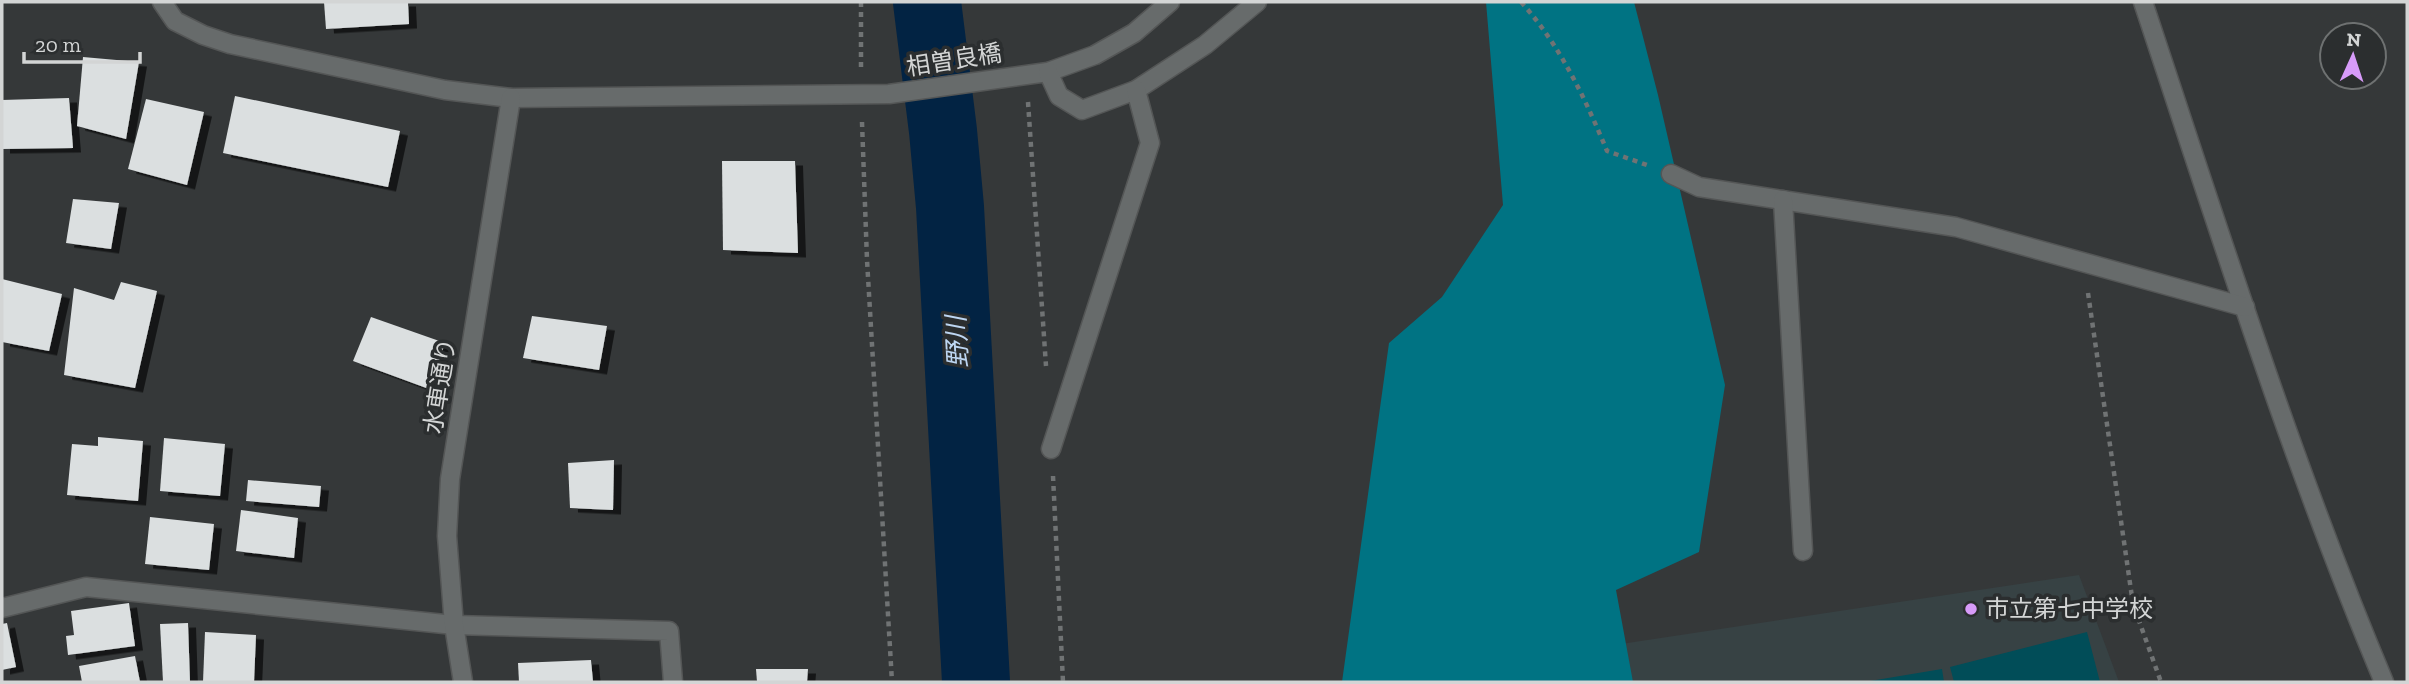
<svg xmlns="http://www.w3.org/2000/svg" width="2409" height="684" viewBox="0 0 2409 684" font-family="'Zilla Slab','Noto Sans JP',serif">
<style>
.built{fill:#374244}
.green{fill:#014d58}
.forest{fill:#007383}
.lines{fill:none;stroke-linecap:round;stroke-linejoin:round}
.river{stroke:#022343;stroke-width:68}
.building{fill:#dbdfe0;filter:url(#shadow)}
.service-casing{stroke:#545656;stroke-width:21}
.minor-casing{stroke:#545656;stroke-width:21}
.path{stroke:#707374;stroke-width:4.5;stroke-dasharray:5 5;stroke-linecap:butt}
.service{stroke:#676b6b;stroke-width:18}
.minor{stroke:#676b6b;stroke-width:18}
.poi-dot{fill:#d79bf9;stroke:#2b2e2f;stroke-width:2.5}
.labels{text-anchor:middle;stroke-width:7;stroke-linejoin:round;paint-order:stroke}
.street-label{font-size:24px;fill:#d3d5d5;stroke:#2b2e2f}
.poi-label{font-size:24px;fill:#d3d5d5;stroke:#2b2e2f;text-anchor:start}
.water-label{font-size:26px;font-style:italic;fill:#bdd6f2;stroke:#2b2e2f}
</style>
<defs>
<filter id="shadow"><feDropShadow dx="8" dy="4.5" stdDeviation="0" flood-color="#0009"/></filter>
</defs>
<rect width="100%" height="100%" fill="#353839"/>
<path class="built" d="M 2079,575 L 2119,682 L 1625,682 L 1621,644 Z"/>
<g class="green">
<path d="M 2087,632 L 2100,682 L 1954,682 L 1950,667 Z"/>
<path d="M 1942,669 L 1944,682 L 1864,682 Z"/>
</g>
<path class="forest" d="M 1486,2 L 1634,2 L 1658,95 L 1725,385 L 1699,552 L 1616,590 L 1633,682 L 1342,682 L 1389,343 L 1442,297 L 1503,205 Z"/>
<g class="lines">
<path class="river" d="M 927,2 L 943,131 L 950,207 L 976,682"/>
</g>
<g class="building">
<path d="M 324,2 L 408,2 L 409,24 L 326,29 Z"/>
<path d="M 83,57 L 139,62 L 126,139 L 77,126 Z"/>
<path d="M 235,96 L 400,131 L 388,187 L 223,153 Z"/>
<path d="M 69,98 L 73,148 L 2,149 L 2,100 Z"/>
<path d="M 146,99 L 204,112 L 187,185 L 128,169 Z"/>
<path d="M 722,161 L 795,161 L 798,253 L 723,250 Z"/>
<path d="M 73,199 L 119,203 L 111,249 L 66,243 Z"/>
<path d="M 2,279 L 62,294 L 49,351 L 2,342 Z"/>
<path d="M 121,282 L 157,291 L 135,388 L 64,375 L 74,288 L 114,300 Z"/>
<path d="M 532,316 L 607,326 L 599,370 L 523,358 Z"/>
<path d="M 371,317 L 445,343 L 429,389 L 353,361 Z"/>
<path d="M 98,437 L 143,441 L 138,501 L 67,495 L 72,444 L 98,446 Z"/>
<path d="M 164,438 L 225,444 L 220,496 L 160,491 Z"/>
<path d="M 614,460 L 613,510 L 570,508 L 568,463 Z"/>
<path d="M 248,480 L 321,486 L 319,507 L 246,501 Z"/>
<path d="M 241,510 L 298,518 L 294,558 L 236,551 Z"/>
<path d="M 150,517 L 214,524 L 209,570 L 145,564 Z"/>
<path d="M 129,603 L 135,646 L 68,655 L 66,636 L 74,635 L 71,611 Z"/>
<path d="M 7,623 L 16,667 L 2,670 L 2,624 Z"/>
<path d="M 188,623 L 190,682 L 163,682 L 160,624 Z"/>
<path d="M 205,632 L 256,635 L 254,682 L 203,682 Z"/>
<path d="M 135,656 L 140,682 L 82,682 L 79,666 Z"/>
<path d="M 591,660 L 593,682 L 519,682 L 518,663 Z"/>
<path d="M 756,669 L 808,669 L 807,682 L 757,682 Z"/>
</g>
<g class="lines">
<defs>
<path id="service" d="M 454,625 L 669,631 L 673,682"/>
<g id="minor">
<path d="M 162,2 L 175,21 L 203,35 L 230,44 L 445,90 L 511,98 L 889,94 L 1048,72 L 1095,55 L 1134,33 L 1170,2"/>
<path d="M 2143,2 C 2219,230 2291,461 2384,682"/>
<path d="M 1048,72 L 1059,96 L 1082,110 L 1136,90 L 1205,45 L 1257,2"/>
<path d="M 1671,174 L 1699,187 L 1956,227 L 2245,307"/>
<path d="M 1783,200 L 1803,551"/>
<path d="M 1051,449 L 1150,143 L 1136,90"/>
<path d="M 2,608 L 86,587 L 454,625"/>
<path d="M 463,682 L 454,625 L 447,536 L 450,479 L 511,98"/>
</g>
</defs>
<use href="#service" class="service-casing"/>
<use href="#minor" class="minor-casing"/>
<g class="path">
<path d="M 1521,2 C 1560,45 1585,98 1607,151 L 1647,165"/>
<path d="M 861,67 L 861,2"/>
<path d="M 1028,102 L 1046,366"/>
<path d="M 862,122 L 867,260 L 892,682"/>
<path d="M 2088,293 L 2133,604 L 2161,682"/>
<path d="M 1053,476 L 1063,682"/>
</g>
<use href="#service" class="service"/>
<use href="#minor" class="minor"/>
</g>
<circle class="poi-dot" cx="1971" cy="609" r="7"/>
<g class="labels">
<g class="street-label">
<text transform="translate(954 60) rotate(-9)" y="8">相曽良橋</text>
<text transform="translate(440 386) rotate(-81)" y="8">水車通り</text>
</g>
<g class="poi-label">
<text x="1985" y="617">市立第七中学校</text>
</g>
<g class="water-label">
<text transform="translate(957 342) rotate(-93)" y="9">野川</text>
</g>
</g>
<rect width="2409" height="684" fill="none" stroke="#d3d5d5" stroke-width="7"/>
<g transform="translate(2353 56) rotate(3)"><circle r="33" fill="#2b2e2f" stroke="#6e7171" stroke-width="2"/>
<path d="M0-5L12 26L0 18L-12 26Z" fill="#d79bf9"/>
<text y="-10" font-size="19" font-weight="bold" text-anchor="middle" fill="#d3d5d5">N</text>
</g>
<path d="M24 52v10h116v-10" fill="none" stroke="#d3d5d5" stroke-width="3.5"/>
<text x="35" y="52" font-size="21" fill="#d3d5d5" stroke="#2b2e2f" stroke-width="5" paint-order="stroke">20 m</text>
</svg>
